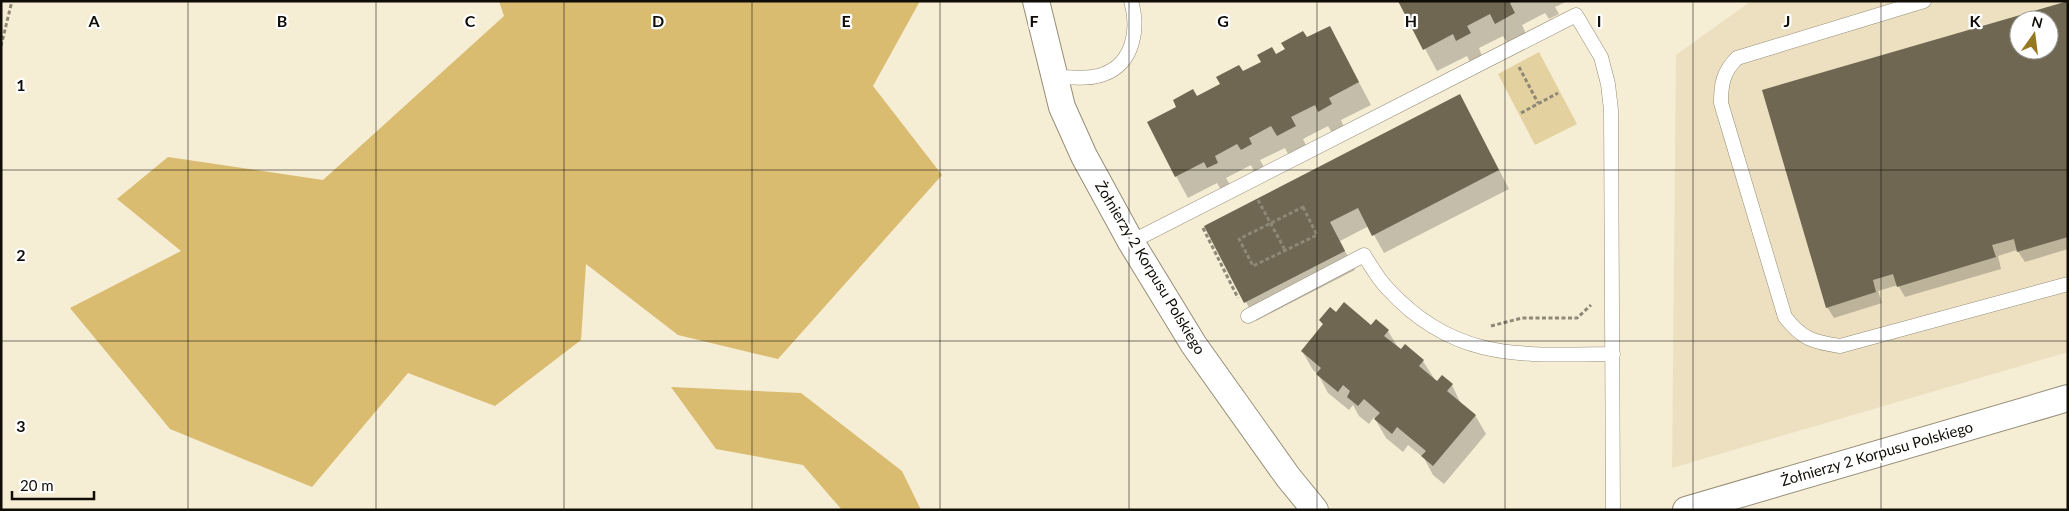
<svg xmlns="http://www.w3.org/2000/svg" width="2069" height="511" viewBox="0 0 2069 511" font-family="Lato,sans-serif">
<style>
.built{fill:#ece0c1;fill-rule:evenodd}
.green{fill:#e4d1a0}
.forest{fill:#d9bc70}
.shadow{fill:#0003;fill-rule:evenodd}
.building{fill:#6f6752;fill-rule:evenodd}
.lines{fill:none;stroke-linecap:round;stroke-linejoin:round}
.lane-casing{stroke:#958d77;stroke-width:15}
.street-casing{stroke:#958d77;stroke-width:28}
.path{stroke:#8e8877;stroke-width:3;stroke-dasharray:4 2.5;stroke-linecap:butt}
.lane{stroke:#fff;stroke-width:14}
.street{stroke:#fff;stroke-width:26}
.grid{fill:none;stroke:#100d06;stroke-width:1;stroke-opacity:0.55}
.labels{text-anchor:middle;stroke-width:4.5;stroke-linejoin:round;paint-order:stroke}
.street-label{font-size:15px;fill:#100d06;stroke:#fff}
.grid-label{font-size:16px;text-anchor:middle;font-weight:bold;fill:#100d06;stroke:#fff;stroke-width:4.5;stroke-linejoin:round;paint-order:stroke}
</style>
<rect width="100%" height="100%" fill="#f6edd5"/>
<path class="built" d="M 1751,1 L 2068,1 L 2068,352 L 1672,468 L 1676,55 ZM 2019,20 L 2049,20 L 2049,50 L 2019,50 Z"/>
<path class="green" d="M 1539,52 L 1577,124 L 1535,145 L 1498,74 Z"/>
<g class="forest">
<path d="M 499,1 L 920,1 L 873,86 L 942,175 L 778,359 L 678,335 L 586,264 L 581,340 L 495,406 L 408,373 L 312,487 L 170,429 L 70,308 L 181,251 L 117,199 L 168,157 L 323,180 L 504,16 Z"/>
<path d="M 671,387 L 801,393 L 902,471 L 921,510 L 842,510 L 803,465 L 716,449 Z"/>
</g>
<g class="shadow">
<path d="M 1399,1 L 1568,1 L 1555,7 L 1559,14 L 1549,19 L 1545,13 L 1522,25 L 1527,36 L 1509,45 L 1503,36 L 1479,48 L 1482,56 L 1470,62 L 1467,56 L 1437,71 Z"/>
<path d="M 2068,2 L 2068,249 L 2025,262 L 2017,250 L 1998,256 L 2001,269 L 1905,297 L 1898,285 L 1878,291 L 1882,303 L 1834,318 L 1827,307 L 1764,91 ZM 2019,20 L 2049,20 L 2049,50 L 2019,50 Z"/>
<path d="M 1307,39 L 1342,50 L 1371,105 L 1341,120 L 1344,127 L 1332,133 L 1328,126 L 1303,139 L 1308,149 L 1290,158 L 1285,148 L 1260,160 L 1264,167 L 1254,172 L 1251,165 L 1226,178 L 1230,185 L 1221,190 L 1217,183 L 1188,198 L 1176,176 L 1196,98 Z"/>
<path d="M 1470,114 L 1509,189 L 1384,253 L 1369,226 L 1340,241 L 1355,270 L 1256,321 L 1206,226 Z"/>
<path d="M 1336,314 L 1388,331 L 1399,349 L 1423,361 L 1437,383 L 1452,385 L 1461,404 L 1475,415 L 1486,434 L 1444,484 L 1433,475 L 1424,458 L 1408,445 L 1403,452 L 1386,438 L 1374,417 L 1369,424 L 1359,416 L 1353,405 L 1349,410 L 1328,393 L 1318,374 L 1313,370 L 1302,351 L 1324,326 L 1320,320 Z"/>
</g>
<g class="building">
<path d="M 1398,1 L 1513,1 L 1510,3 L 1515,13 L 1495,24 L 1490,14 L 1467,26 L 1471,33 L 1456,41 L 1453,34 L 1423,50 Z"/>
<path d="M 2068,1 L 2068,237 L 2017,252 L 2014,239 L 1992,245 L 1996,257 L 1897,287 L 1893,274 L 1873,280 L 1876,292 L 1826,308 L 1762,90 ZM 2019,20 L 2049,20 L 2049,50 L 2019,50 Z"/>
<path d="M 1330,26 L 1359,82 L 1329,98 L 1332,104 L 1318,112 L 1315,105 L 1291,117 L 1296,126 L 1277,136 L 1271,126 L 1249,138 L 1252,144 L 1241,150 L 1237,144 L 1215,156 L 1218,163 L 1207,168 L 1204,162 L 1175,177 L 1147,122 L 1176,107 L 1173,100 L 1193,89 L 1197,96 L 1220,84 L 1216,77 L 1239,65 L 1243,71 L 1261,62 L 1257,55 L 1272,47 L 1276,54 L 1285,49 L 1281,43 L 1303,31 L 1307,37 Z"/>
<path d="M 1460,94 L 1499,170 L 1372,236 L 1358,208 L 1330,222 L 1345,251 L 1244,303 L 1204,226 Z"/>
<path d="M 1344,302 L 1371,325 L 1376,319 L 1389,330 L 1384,336 L 1401,349 L 1405,344 L 1424,360 L 1419,366 L 1437,381 L 1442,375 L 1453,384 L 1447,391 L 1476,415 L 1433,466 L 1421,456 L 1426,451 L 1397,427 L 1392,434 L 1374,419 L 1380,413 L 1364,399 L 1358,406 L 1347,397 L 1350,391 L 1343,385 L 1338,392 L 1316,374 L 1321,368 L 1301,351 L 1323,324 L 1319,320 L 1330,307 L 1336,312 Z"/>
</g>
<g class="lines">
<defs>
<g id="lane">
<path d="M 1924,1 L 1737,58 C 1723,72 1721,84 1721,103 L 1785,317 C 1802,339 1813,342 1840,346 L 2068,284"/>
<path d="M 1054,77 C 1069,77 1089,80 1104,74 C 1134,63 1139,28 1131,1"/>
<path d="M 1131,242 L 1576,15 L 1601,57 L 1608,84 L 1611,110 L 1613,510"/>
<path d="M 1248,316 L 1364,255 C 1371,266 1378,279 1388,289 C 1455,362 1522,355 1613,354"/>
</g>
<g id="street">
<path d="M 1036,1 L 1062,107 L 1084,156 L 1131,242 L 1194,345 L 1288,477 L 1315,510"/>
<path d="M 1686,510 L 2068,398"/>
</g>
</defs>
<use href="#lane" class="lane-casing"/>
<use href="#street" class="street-casing"/>
<g class="path">
<path d="M 1,46 L 12,1"/>
<path d="M 1519,67 L 1538,103"/>
<path d="M 1521,113 L 1558,93"/>
<path d="M 1258,200 L 1285,250"/>
<path d="M 1303,207 L 1317,235 L 1253,266 L 1239,239 Z"/>
<path d="M 1203,228 L 1238,298"/>
<path d="M 1491,326 L 1522,318 L 1577,318 L 1591,305"/>
</g>
<use href="#lane" class="lane"/>
<use href="#street" class="street"/>
</g>
<path class="grid" d="M 188,1 L 188,510M 376,1 L 376,510M 564,1 L 564,510M 752,1 L 752,510M 940,1 L 940,510M 1129,1 L 1129,510M 1317,1 L 1317,510M 1505,1 L 1505,510M 1693,1 L 1693,510M 1881,1 L 1881,510M 1,170 L 2068,170M 1,341 L 2068,341"/>
<g class="labels">
<g class="street-label">
<text transform="translate(1150 268) rotate(59)" y="5">Żołnierzy 2 Korpusu Polskiego</text>
<text transform="translate(1877 454) rotate(-16)" y="5">Żołnierzy 2 Korpusu Polskiego</text>
</g>
</g>
<g class="grid-label">
<text x="94" y="27">A</text>
<text x="282" y="27">B</text>
<text x="470" y="27">C</text>
<text x="658" y="27">D</text>
<text x="846" y="27">E</text>
<text x="1034" y="27">F</text>
<text x="1223" y="27">G</text>
<text x="1411" y="27">H</text>
<text x="1599" y="27">I</text>
<text x="1787" y="27">J</text>
<text x="1975" y="27">K</text>
<text x="21" y="91">1</text>
<text x="21" y="261">2</text>
<text x="21" y="432">3</text>
</g>
<rect width="2069" height="511" fill="none" stroke="#100d06" stroke-width="5"/>
<g transform="translate(2034 35) rotate(14)"><circle r="24" fill="#ffffff" stroke="#9f9e9b"/>
<path d="M0-4L9 19L0 12L-9 19Z" fill="#967820"/>
<text y="-8" font-size="14" font-weight="bold" text-anchor="middle" fill="#100d06">N</text>
</g>
<path d="M12 491v8h82v-8" fill="none" stroke="#100d06" stroke-width="2.5"/>
<text x="20" y="491" font-size="15" fill="#100d06" stroke="#ffffff" stroke-width="4" paint-order="stroke">20 m</text>
</svg>
